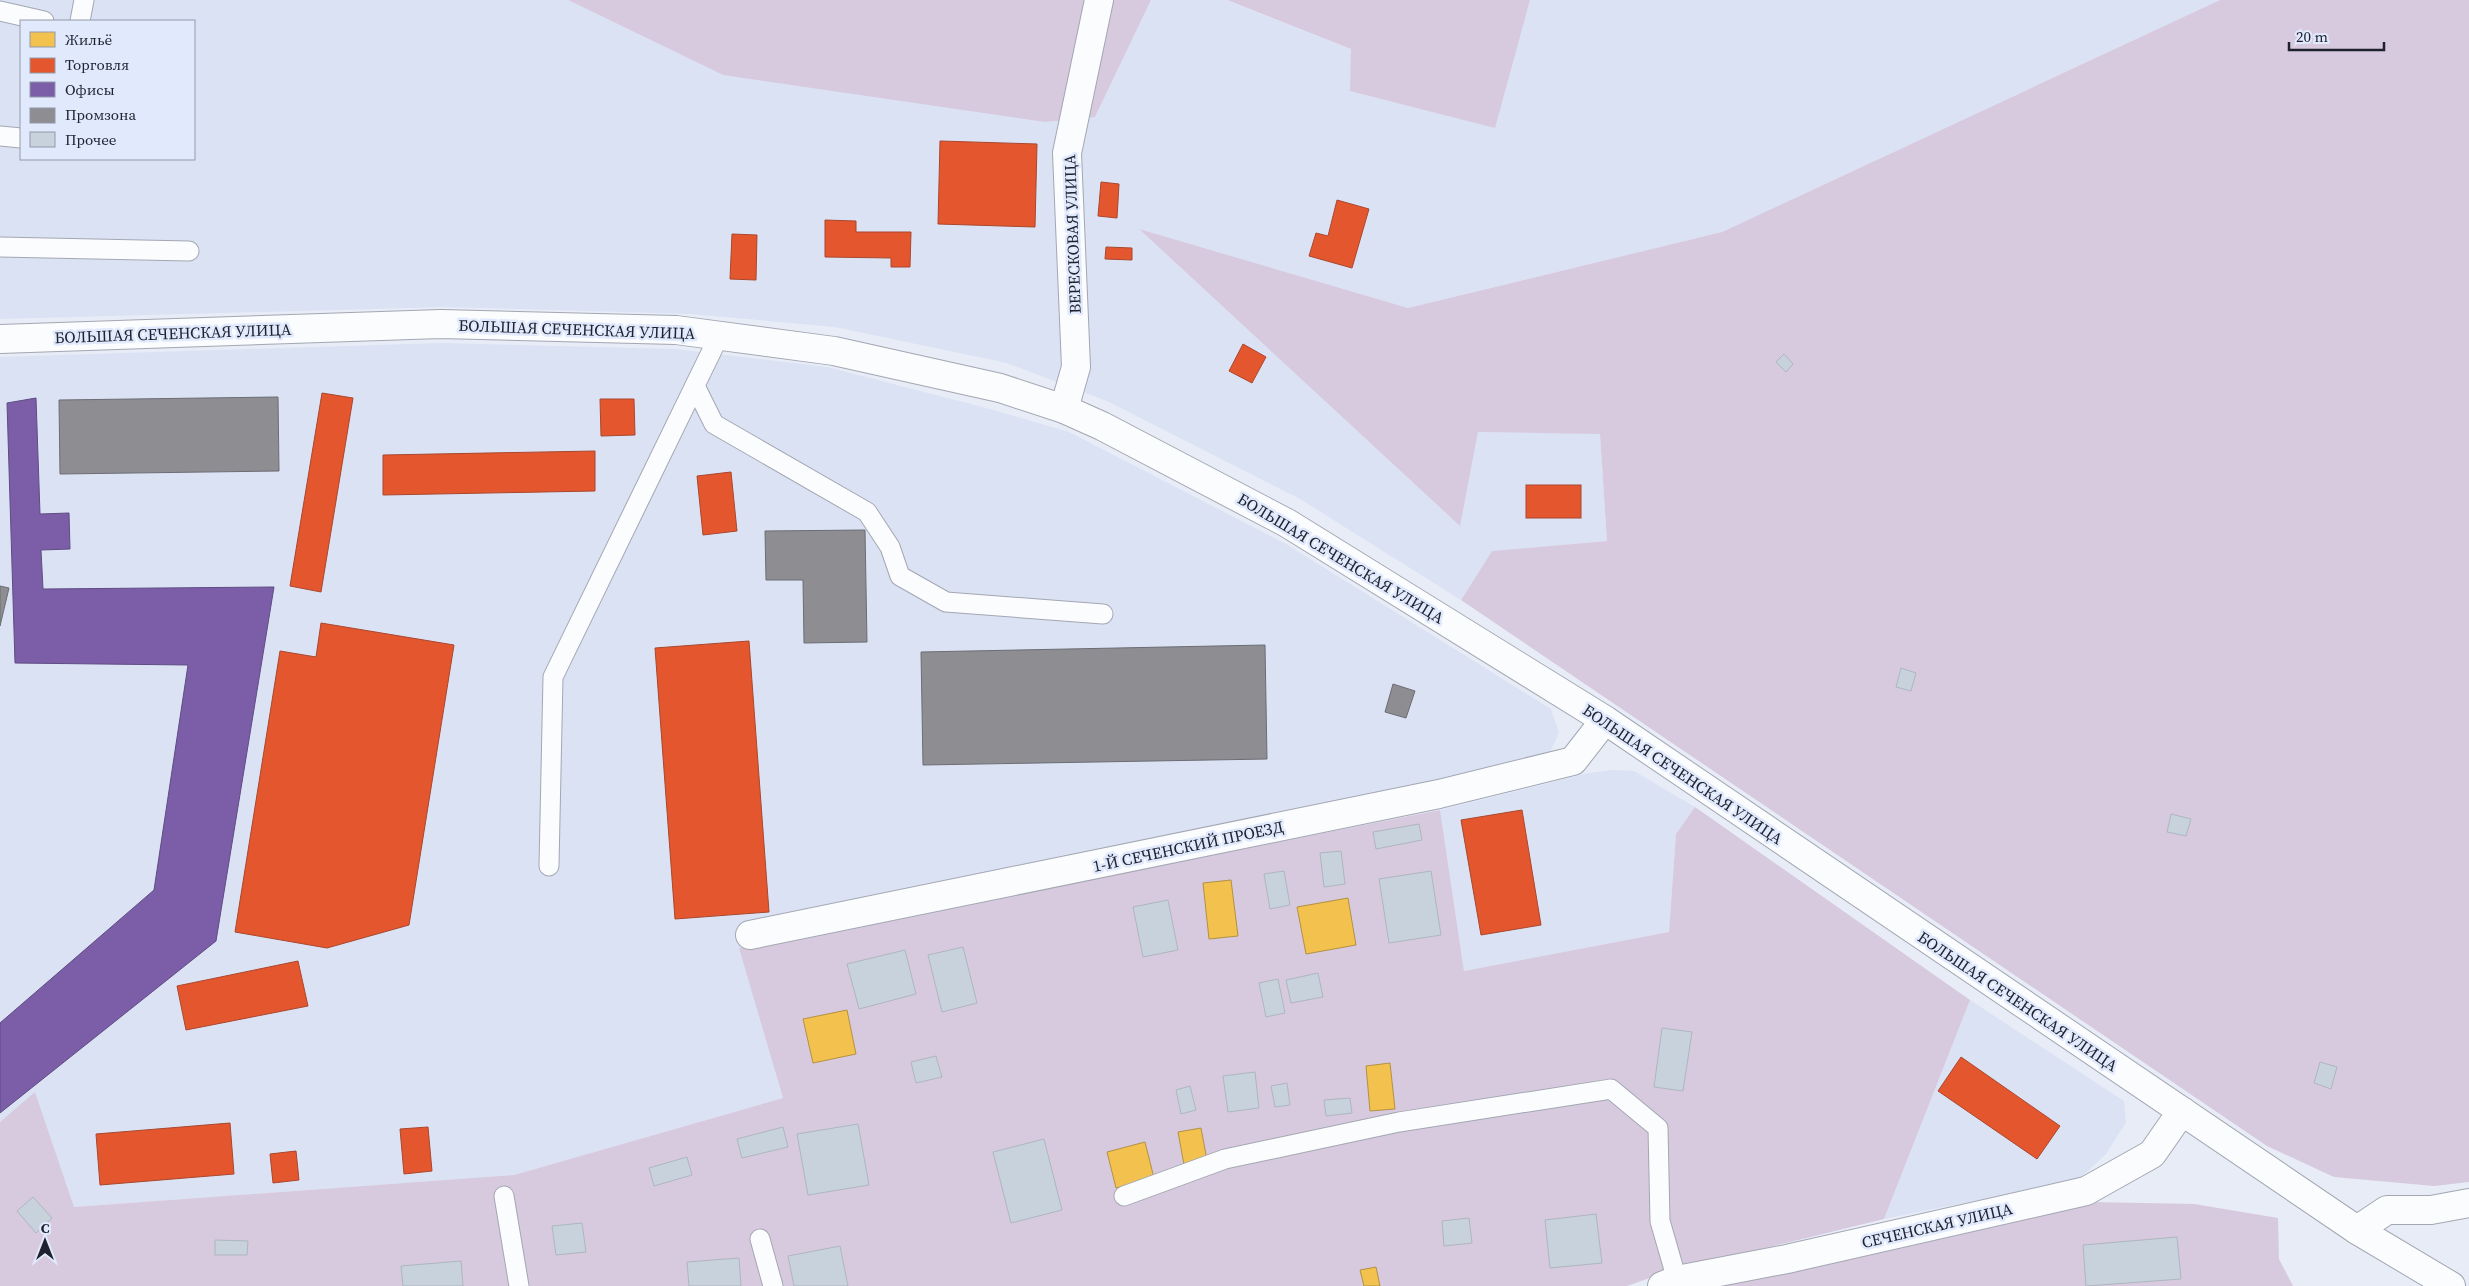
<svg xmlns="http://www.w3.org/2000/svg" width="2469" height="1286" viewBox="0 0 2469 1286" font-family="'Source Serif 4',serif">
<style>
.built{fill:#dbe2f4;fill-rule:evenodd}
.green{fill:#d7cade}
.homes{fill:#f2c14e;stroke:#b29144}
.shops{fill:#e4572e;stroke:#a9472e}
.offices{fill:#7b5ea7;stroke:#5f4c83}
.industry{fill:#8d8d92;stroke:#6c6d74}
.building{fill:#c8d2dd;stroke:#aeb6bf}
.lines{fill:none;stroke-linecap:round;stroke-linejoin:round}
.service-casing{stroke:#a3a7b2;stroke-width:21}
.minor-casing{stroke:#a3a7b2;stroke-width:30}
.tertiary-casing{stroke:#a3a7b2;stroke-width:30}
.service{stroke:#fbfcfe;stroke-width:19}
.minor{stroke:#fbfcfe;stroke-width:28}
.tertiary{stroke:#fbfcfe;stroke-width:28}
.labels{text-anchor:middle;stroke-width:5;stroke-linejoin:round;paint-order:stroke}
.street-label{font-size:16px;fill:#1e222e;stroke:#e1e9fd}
</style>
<rect width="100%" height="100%" fill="#e7ecf7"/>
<g class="built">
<path d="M 0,0 L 568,0 L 723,75 L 1095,117 L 1151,0 L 1226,0 L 1351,49 L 1494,128 L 1530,0 L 2220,0 L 1722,232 L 1408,308 L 1140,230 L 1459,525 L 1478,432 L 1600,433 L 1607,541 L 1492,551 L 1461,600 L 1300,499 L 1107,401 L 1007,363 L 835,327 L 691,314 L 444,307 L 0,319 ZM 21,21 L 194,21 L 194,159 L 21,159 Z"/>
<path d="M 441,343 L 675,349 L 827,367 L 990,409 L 1069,432 L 1286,544 L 1551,709 L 1559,733 L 1550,752 L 1440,786 L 735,930 L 783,1098 L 514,1175 L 74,1207 L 35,1093 L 0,1122 L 0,357 Z"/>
<path d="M 1613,770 L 1634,771 L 1695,807 L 1676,834 L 1669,932 L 1464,971 L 1440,810 L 1589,773 Z"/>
<path d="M 1970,1000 L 2124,1101 L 2126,1122 L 2106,1154 L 2078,1180 L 1884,1219 Z"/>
</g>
<g class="green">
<path d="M 568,0 L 1151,0 L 1095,117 L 1045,122 L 723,75 Z"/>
<path d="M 1227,0 L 1530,0 L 1495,128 L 1350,91 L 1351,49 Z"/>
<path d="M 2220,0 L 2469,0 L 2469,1182 L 2434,1186 L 2334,1177 L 2267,1146 L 1461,600 L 1492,551 L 1607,541 L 1600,434 L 1478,432 L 1460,526 L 1139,229 L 1408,308 L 1722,232 Z"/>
<path d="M 1695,807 L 1970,1000 L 1884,1219 L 1664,1273 L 1627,1286 L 0,1286 L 0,1122 L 35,1092 L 74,1207 L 514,1175 L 783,1098 L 739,948 L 1440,810 L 1464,971 L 1669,932 L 1676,834 Z"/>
<path d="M 2091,1202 L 2194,1204 L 2278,1218 L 2279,1259 L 2293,1286 L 1714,1286 Z"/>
</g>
<g class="homes">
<path d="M 1231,880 L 1238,936 L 1209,939 L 1203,883 Z"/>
<path d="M 1348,898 L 1356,945 L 1306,954 L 1297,907 Z"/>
<path d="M 847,1010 L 856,1054 L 813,1063 L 803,1019 Z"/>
<path d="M 1390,1063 L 1395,1109 L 1370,1111 L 1366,1066 Z"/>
<path d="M 1201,1128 L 1207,1160 L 1184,1165 L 1178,1132 Z"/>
<path d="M 1145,1142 L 1154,1178 L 1116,1188 L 1107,1152 Z"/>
<path d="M 1376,1267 L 1380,1286 L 1364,1286 L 1360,1270 Z"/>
</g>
<g class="shops">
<path d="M 940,141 L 1037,144 L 1035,227 L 938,224 Z"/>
<path d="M 1101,182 L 1119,184 L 1117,218 L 1098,216 Z"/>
<path d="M 1337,200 L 1369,209 L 1352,268 L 1309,256 L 1316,233 L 1328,236 Z"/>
<path d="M 825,220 L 856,221 L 856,232 L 911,232 L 910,267 L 891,267 L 891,258 L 825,257 Z"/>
<path d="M 732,234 L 757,235 L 756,280 L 730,279 Z"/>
<path d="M 1106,247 L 1132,248 L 1132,260 L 1105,259 Z"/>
<path d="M 1243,344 L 1266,357 L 1252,383 L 1229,371 Z"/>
<path d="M 322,393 L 353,398 L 321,592 L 290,586 Z"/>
<path d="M 600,399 L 634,399 L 635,435 L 601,436 Z"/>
<path d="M 595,451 L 595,491 L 383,495 L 383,455 Z"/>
<path d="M 731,472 L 737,531 L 703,535 L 697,476 Z"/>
<rect x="1526" y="485" width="55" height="33"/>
<path d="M 321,623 L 454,645 L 409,925 L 327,948 L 235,932 L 280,651 L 316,657 Z"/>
<path d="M 749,641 L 769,912 L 675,919 L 655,648 Z"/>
<path d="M 1522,810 L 1541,925 L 1481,935 L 1461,820 Z"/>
<path d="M 298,961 L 308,1006 L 186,1030 L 177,986 Z"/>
<path d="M 1961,1057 L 2060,1126 L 2037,1159 L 1938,1091 Z"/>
<path d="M 230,1123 L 234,1174 L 100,1185 L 96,1134 Z"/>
<path d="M 428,1127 L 432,1171 L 404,1174 L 400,1129 Z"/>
<path d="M 296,1151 L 299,1180 L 273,1183 L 270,1154 Z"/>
</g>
<path class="offices" d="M 36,398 L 40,514 L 69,513 L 70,549 L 41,550 L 43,589 L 274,587 L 216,941 L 0,1113 L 0,1023 L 154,890 L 188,665 L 15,663 L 7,403 Z"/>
<g class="industry">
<path d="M 278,397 L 279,471 L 60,474 L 59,400 Z"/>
<path d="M 865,530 L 867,642 L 804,643 L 803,580 L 766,580 L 765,531 Z"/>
<path d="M 0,586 L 9,588 L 0,626 Z"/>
<path d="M 1265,645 L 1267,759 L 923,765 L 921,652 Z"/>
<path d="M 1393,684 L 1415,691 L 1406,718 L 1385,712 Z"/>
</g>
<g class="building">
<path d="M 1784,354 L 1793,364 L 1786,372 L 1776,362 Z"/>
<path d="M 1901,668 L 1916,673 L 1911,691 L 1896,687 Z"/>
<path d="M 2171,814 L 2191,819 L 2186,836 L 2167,832 Z"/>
<path d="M 1419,824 L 1422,840 L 1376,849 L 1373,832 Z"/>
<path d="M 1341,851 L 1345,884 L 1324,887 L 1320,853 Z"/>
<path d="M 1284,871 L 1290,905 L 1270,909 L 1264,874 Z"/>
<path d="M 1431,871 L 1441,935 L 1389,943 L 1379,879 Z"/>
<path d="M 1168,900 L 1178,950 L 1143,957 L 1133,907 Z"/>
<path d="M 963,947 L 977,1003 L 942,1012 L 928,955 Z"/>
<path d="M 905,950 L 916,994 L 859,1009 L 847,964 Z"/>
<path d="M 1318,973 L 1323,997 L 1291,1003 L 1286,980 Z"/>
<path d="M 1278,979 L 1285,1013 L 1266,1017 L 1259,983 Z"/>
<path d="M 1662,1028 L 1692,1032 L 1683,1091 L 1654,1087 Z"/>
<path d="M 936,1056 L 942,1077 L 916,1083 L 911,1062 Z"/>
<path d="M 2320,1062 L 2337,1067 L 2331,1089 L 2314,1083 Z"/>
<path d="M 1255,1072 L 1259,1108 L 1228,1112 L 1223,1076 Z"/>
<path d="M 1287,1083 L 1290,1105 L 1275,1107 L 1271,1086 Z"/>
<path d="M 1190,1086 L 1196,1110 L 1181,1114 L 1176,1090 Z"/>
<path d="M 1350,1098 L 1352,1113 L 1326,1116 L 1324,1100 Z"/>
<path d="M 858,1124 L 869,1185 L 808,1195 L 797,1134 Z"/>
<path d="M 783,1127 L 788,1147 L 742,1158 L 737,1139 Z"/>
<path d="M 1044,1139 L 1062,1210 L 1011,1223 L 993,1152 Z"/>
<path d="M 687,1157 L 692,1175 L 654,1186 L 649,1168 Z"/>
<path d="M 33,1197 L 52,1218 L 36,1233 L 17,1211 Z"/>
<path d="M 1596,1214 L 1602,1263 L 1550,1268 L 1545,1220 Z"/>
<path d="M 1469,1218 L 1472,1243 L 1444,1246 L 1442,1221 Z"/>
<path d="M 582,1223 L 586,1252 L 556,1255 L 552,1226 Z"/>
<path d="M 2177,1237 L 2181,1279 L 2086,1286 L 2083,1245 Z"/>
<path d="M 215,1240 L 248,1241 L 247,1255 L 215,1255 Z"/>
<path d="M 840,1246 L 848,1286 L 794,1286 L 788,1256 Z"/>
<path d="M 739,1258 L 741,1286 L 689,1286 L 687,1262 Z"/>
<path d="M 461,1261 L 463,1286 L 403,1286 L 401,1266 Z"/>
</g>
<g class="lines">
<defs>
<g id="service">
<path d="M 0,11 L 44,21"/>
<path d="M 80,21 L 84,0"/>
<path d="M 0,136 L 21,138"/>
<path d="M 0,247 L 189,251"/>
<path d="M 695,386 L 714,424 L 867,512 L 890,547 L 900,576 L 946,602 L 1103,614"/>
<path d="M 549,866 L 553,677 L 719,336"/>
<path d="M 504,1196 L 519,1286"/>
<path d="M 1124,1196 L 1225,1159 L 1399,1122 L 1611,1089 L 1658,1128 L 1660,1221 L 1677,1280"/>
<path d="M 760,1239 L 773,1286"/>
</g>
<g id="minor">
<path d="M 1064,409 L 1076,367 L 1067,153 L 1099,0"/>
<path d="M 750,935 L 1439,794 L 1573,761 L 1605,720"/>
<path d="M 2357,1230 L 2387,1210 L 2431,1210 L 2469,1203"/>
<path d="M 1662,1286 L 1677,1280 L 1787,1259 L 2086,1191 L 2152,1154 L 2182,1111"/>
</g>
<path id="tertiary" d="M 0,339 L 441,324 L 676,330 L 834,351 L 1000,388 L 1064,409 L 1102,426 L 1287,523 L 1605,720 L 2357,1230 L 2451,1286"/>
</defs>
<use href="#service" class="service-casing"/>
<use href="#minor" class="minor-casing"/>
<use href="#tertiary" class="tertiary-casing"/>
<use href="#service" class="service"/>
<use href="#minor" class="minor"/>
<use href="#tertiary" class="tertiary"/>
</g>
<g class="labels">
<g class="street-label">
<text transform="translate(1072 234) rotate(-92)" y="6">ВЕРЕСКОВАЯ УЛИЦА</text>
<text transform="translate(577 329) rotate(2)" y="6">БОЛЬШАЯ СЕЧЕНСКАЯ УЛИЦА</text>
<text transform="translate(173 333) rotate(-2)" y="6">БОЛЬШАЯ СЕЧЕНСКАЯ УЛИЦА</text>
<text transform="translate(1341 558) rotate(31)" y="6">БОЛЬШАЯ СЕЧЕНСКАЯ УЛИЦА</text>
<text transform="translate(1683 774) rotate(34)" y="6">БОЛЬШАЯ СЕЧЕНСКАЯ УЛИЦА</text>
<text transform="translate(1188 846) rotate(-12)" y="6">1-Й СЕЧЕНСКИЙ ПРОЕЗД</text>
<text transform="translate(2018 1001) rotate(34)" y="6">БОЛЬШАЯ СЕЧЕНСКАЯ УЛИЦА</text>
<text transform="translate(1937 1225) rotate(-13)" y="6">СЕЧЕНСКАЯ УЛИЦА</text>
</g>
</g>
<rect x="20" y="20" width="175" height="140" fill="#e1e9fd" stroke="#9399aa"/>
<rect x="30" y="32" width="25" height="15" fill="#f2c14e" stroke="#9399aa"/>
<text x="65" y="45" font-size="15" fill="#1e222e">Жильё</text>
<rect x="30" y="58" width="25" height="15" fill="#e4572e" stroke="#9399aa"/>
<text x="65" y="70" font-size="15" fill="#1e222e">Торговля</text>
<rect x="30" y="82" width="25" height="15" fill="#7b5ea7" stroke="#9399aa"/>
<text x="65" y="95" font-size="15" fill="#1e222e">Офисы</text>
<rect x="30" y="108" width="25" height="15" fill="#8d8d92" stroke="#9399aa"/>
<text x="65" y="120" font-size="15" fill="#1e222e">Промзона</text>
<rect x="30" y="132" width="25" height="15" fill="#c8d2dd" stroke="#9399aa"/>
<text x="65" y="145" font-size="15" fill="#1e222e">Прочее</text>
<g transform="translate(45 1241)" stroke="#e1e9fd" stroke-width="4" paint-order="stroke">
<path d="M0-4L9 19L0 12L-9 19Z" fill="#1e222e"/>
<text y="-8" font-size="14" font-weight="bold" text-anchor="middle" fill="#1e222e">С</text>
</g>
<path d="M2289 42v8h95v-8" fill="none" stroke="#1e222e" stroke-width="2.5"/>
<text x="2296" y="42" font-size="15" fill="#1e222e" stroke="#e1e9fd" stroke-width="4" paint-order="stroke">20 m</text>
</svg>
